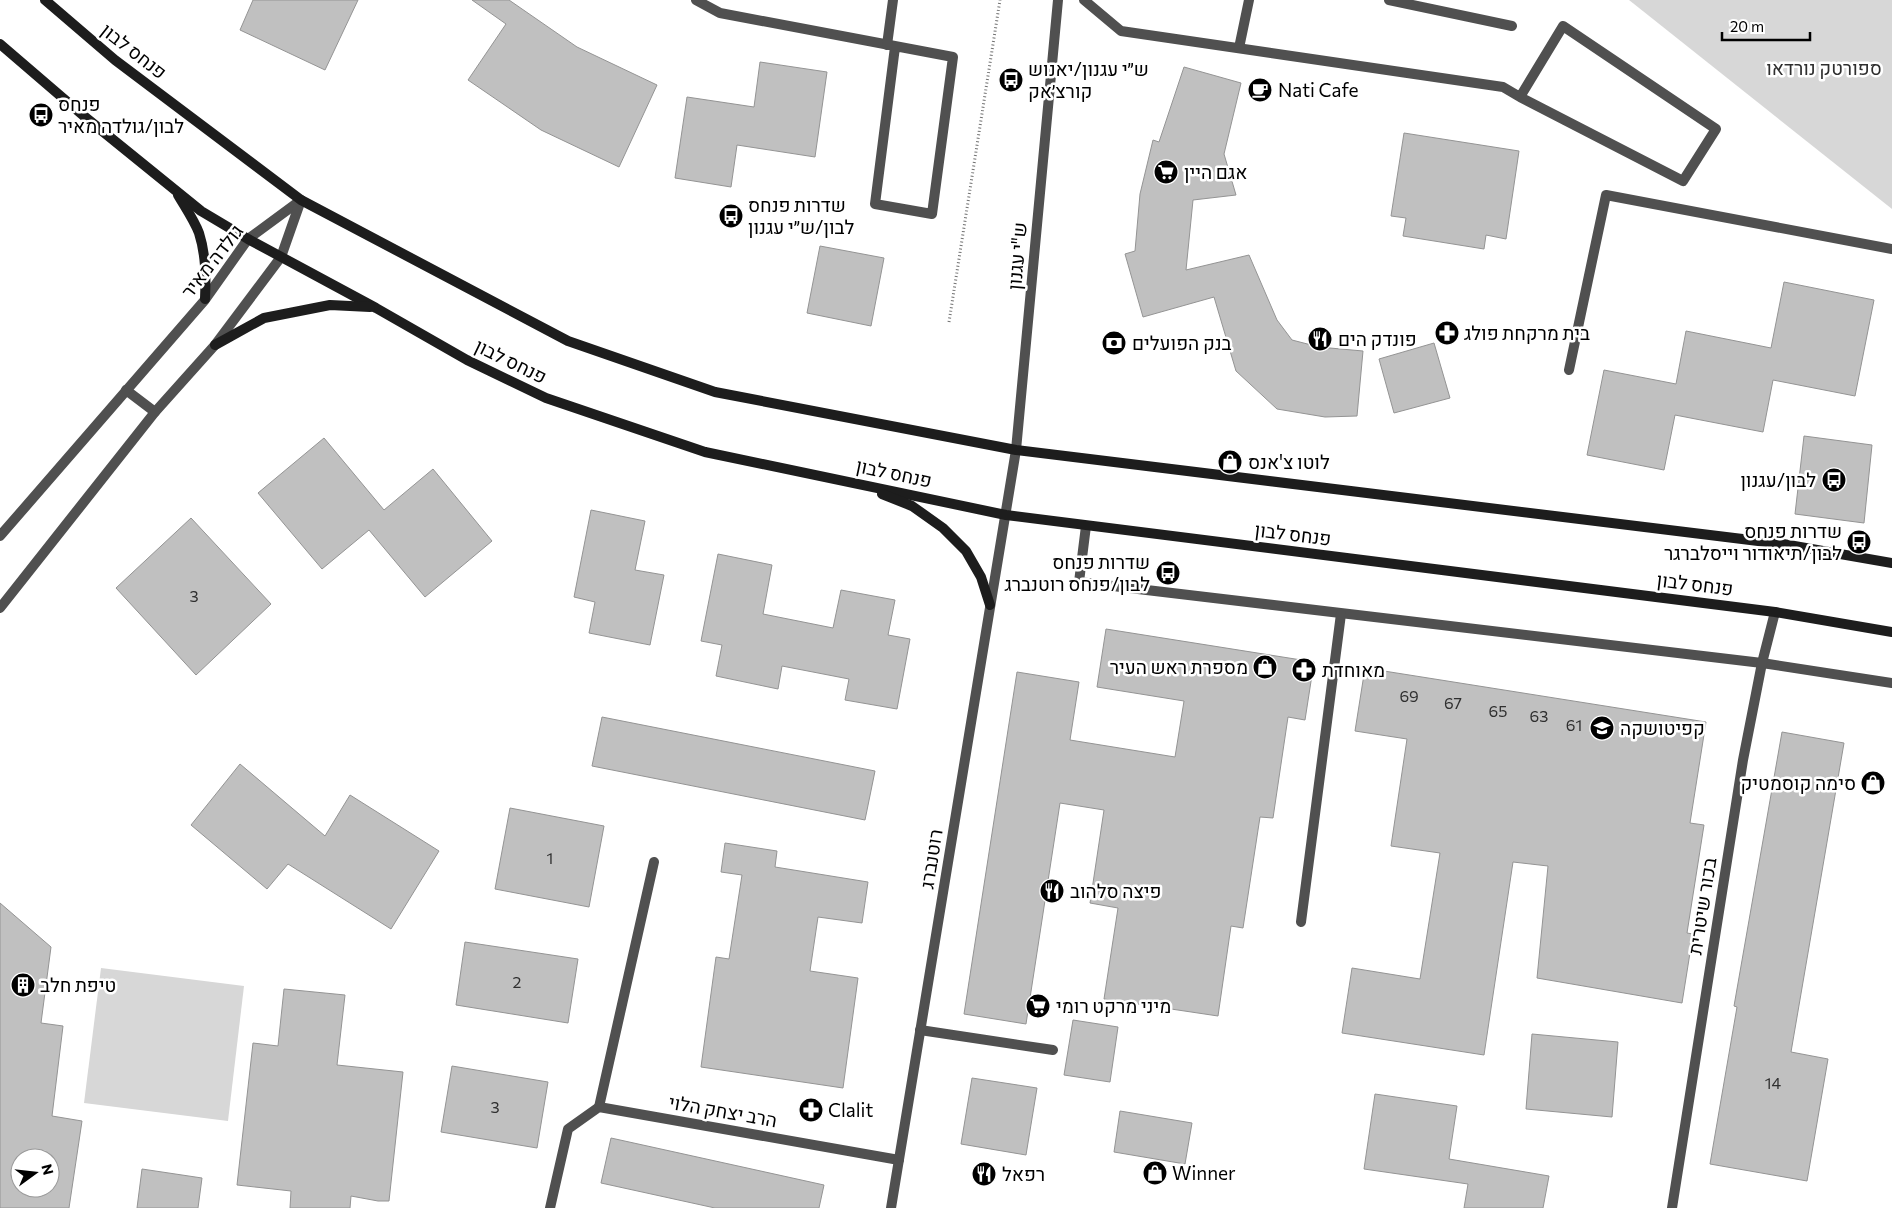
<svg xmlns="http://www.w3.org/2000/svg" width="1892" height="1208" viewBox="0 0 1892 1208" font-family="Commissioner,Heebo,sans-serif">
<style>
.green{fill:#d7d7d7}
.building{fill:#c0c0c0;stroke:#949494;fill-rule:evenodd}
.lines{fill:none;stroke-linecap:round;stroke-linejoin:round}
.path{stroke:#727272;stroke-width:3;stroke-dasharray:1 2.5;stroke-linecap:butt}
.lane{stroke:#505050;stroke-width:10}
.street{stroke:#505050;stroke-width:10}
.secondary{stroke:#1d1d1d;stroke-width:10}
.labels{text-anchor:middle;stroke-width:5;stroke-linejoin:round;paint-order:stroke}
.number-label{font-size:16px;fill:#303030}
.street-label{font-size:19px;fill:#000;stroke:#fff}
.park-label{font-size:19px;fill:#2e2e2e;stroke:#fff}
.poi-label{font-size:19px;fill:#000;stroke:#fff;text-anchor:start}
</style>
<rect width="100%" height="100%" fill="#fff"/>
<g class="green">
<path d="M 1629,0 L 1892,0 L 1892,209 Z"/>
<path d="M 101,968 L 244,986 L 228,1121 L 84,1103 Z"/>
</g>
<g class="building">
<path d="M 253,0 L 358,0 L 325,70 L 240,30 Z"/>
<path d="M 472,0 L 509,0 L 577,47 L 657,85 L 619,167 L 541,130 L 468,80 L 506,24 Z"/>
<path d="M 760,62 L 827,72 L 815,157 L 737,145 L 731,187 L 675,178 L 687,97 L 754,107 Z"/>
<path d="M 1184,67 L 1241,83 L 1224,154 L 1236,195 L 1193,200 L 1186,270 L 1249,255 L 1277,320 L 1292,340 L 1319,347 L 1363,351 L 1357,416 L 1325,417 L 1277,409 L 1236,371 L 1214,297 L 1143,317 L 1125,254 L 1135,251 L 1140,194 L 1153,140 L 1159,142 Z"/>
<path d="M 1404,133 L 1519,151 L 1506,239 L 1486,235 L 1484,249 L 1403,236 L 1406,218 L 1391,216 Z"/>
<path d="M 820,246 L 884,258 L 871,326 L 807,313 Z"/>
<path d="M 1784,282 L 1874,300 L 1855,396 L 1773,380 L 1763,432 L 1675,415 L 1664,470 L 1587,455 L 1604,370 L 1676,384 L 1686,331 L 1771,348 Z"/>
<path d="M 1434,343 L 1450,398 L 1394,413 L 1379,359 Z"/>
<path d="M 1804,436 L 1872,445 L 1864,523 L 1795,514 Z"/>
<path d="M 324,438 L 384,510 L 433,469 L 492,541 L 425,597 L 369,530 L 322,569 L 258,493 Z"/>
<path d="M 591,510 L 645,521 L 635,570 L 664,575 L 650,645 L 589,633 L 595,602 L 574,597 Z"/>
<path d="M 191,518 L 271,604 L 196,675 L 116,588 Z"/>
<path d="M 718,554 L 772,565 L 763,614 L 833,628 L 841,590 L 895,600 L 888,635 L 910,639 L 897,709 L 845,700 L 849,679 L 782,666 L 778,689 L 716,676 L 722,645 L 701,641 Z"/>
<path d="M 1106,629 L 1314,662 L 1305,720 L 1288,717 L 1273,818 L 1260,817 L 1243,928 L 1231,926 L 1218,1016 L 1104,999 L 1118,908 L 1090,903 L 1104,810 L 1060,803 L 1026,1024 L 964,1014 L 1017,672 L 1079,682 L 1070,740 L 1175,757 L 1184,701 L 1097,687 Z"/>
<path d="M 1365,668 L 1706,722 L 1690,823 L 1704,825 L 1687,933 L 1693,934 L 1682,1003 L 1537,978 L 1548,866 L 1513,862 L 1484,1055 L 1342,1033 L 1352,968 L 1420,979 L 1440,853 L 1391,846 L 1407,739 L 1355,731 Z"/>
<path d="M 602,717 L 875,771 L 865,820 L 592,766 Z"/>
<path d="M 1782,732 L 1844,743 L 1791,1052 L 1828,1059 L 1807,1181 L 1710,1164 L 1737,1007 L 1734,1006 Z"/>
<path d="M 240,764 L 325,836 L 350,795 L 439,851 L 391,929 L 288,864 L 267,889 L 191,825 Z"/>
<path d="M 510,808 L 604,826 L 589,907 L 495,889 Z"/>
<path d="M 725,843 L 777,851 L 775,867 L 868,882 L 862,923 L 818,917 L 810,971 L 858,978 L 843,1088 L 701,1067 L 716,957 L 729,959 L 742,875 L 721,872 Z"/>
<path d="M 0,903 L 51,947 L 41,1023 L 63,1026 L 52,1116 L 82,1121 L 69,1208 L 0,1208 ZM 20,1158 L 50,1158 L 50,1188 L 20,1188 Z"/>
<path d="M 465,942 L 578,959 L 568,1023 L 456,1005 Z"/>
<path d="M 284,989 L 345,995 L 337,1065 L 403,1072 L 389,1201 L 378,1201 L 351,1196 L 350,1208 L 290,1208 L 291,1191 L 237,1185 L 253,1043 L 278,1046 Z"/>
<path d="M 1073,1020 L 1118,1027 L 1110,1082 L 1064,1075 Z"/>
<path d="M 1532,1034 L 1618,1042 L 1612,1117 L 1526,1109 Z"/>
<path d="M 452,1066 L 548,1082 L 537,1148 L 441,1132 Z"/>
<path d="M 972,1078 L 1037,1088 L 1026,1155 L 961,1144 Z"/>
<path d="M 1375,1094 L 1457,1106 L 1449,1159 L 1549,1176 L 1543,1208 L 1464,1208 L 1468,1184 L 1364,1169 Z"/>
<path d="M 1120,1111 L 1192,1123 L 1185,1164 L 1114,1152 Z"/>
<path d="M 611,1138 L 824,1185 L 819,1208 L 715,1208 L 601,1183 Z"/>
<path d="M 142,1169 L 202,1178 L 198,1208 L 137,1208 Z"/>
</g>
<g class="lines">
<path class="path" d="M 949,322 L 1000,0"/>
<g class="lane">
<path d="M 696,0 L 720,13 L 953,57 L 932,214 L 875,204 L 895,47"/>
<path d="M 1084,0 L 1121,31 L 1503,87 L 1520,97 L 1683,181 L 1716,129 L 1563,26 L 1520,97"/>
<path d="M 1389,0 L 1512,26"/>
<path d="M 887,45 L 893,0"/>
<path d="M 1239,48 L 1249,0"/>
<path d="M 1569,370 L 1606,195 L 1892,249"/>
<path d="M 1086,526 L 1079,582 L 1762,663 L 1892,683"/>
</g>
<g class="street">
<path d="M 126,390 L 155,412"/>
<path d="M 0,536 L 204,301 L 248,239 L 301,200"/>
<path d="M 0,608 L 155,412 L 215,345 L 281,257 L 301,200"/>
<path d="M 1301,922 L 1341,614"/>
<path d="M 920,1030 L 1053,1050"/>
<path d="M 599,1107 L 654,862"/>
<path d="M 550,1208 L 568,1129 L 599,1107 L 899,1160"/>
<path d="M 891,1208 L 1016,450 L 1058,0"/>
<path d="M 1672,1208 L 1743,760 L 1762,663 L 1775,612"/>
</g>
<g class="secondary">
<path d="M 45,0 L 115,60 L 301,200 L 568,341 L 715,392 L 1016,450 L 1783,544 L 1892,563"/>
<path d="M 0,44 L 85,117 L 201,211 L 248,239 L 376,308 L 467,360 L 546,398 L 705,452 L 1006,515 L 1775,612 L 1892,632"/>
<path d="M 178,195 C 185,207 194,220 199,233 C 206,255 206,277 205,299"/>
<path d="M 215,345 L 264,318 L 330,305 L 370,307"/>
<path d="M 882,494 L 912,506 L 943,528 L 966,551 L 981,577 L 990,605"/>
</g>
</g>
<defs>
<symbol id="bus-disc" viewBox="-11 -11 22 22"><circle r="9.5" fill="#000" stroke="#fff"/><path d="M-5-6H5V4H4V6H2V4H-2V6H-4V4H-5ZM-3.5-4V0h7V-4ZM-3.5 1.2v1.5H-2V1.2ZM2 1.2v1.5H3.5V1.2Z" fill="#fff"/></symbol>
<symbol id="cafe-disc" viewBox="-11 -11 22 22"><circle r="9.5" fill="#000" stroke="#fff"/><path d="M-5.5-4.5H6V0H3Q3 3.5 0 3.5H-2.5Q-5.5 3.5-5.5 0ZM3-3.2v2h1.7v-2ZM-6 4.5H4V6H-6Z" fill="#fff"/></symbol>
<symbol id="supermarket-disc" viewBox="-11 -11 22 22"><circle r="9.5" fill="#000" stroke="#fff"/><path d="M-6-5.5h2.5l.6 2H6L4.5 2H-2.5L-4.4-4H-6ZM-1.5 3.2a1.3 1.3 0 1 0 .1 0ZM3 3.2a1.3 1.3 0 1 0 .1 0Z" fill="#fff"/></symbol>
<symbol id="pharmacy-disc" viewBox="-11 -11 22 22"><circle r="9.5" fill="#000" stroke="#fff"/><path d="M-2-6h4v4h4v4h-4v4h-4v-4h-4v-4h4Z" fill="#fff"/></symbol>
<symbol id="restaurant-disc" viewBox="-11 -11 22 22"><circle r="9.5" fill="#000" stroke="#fff"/><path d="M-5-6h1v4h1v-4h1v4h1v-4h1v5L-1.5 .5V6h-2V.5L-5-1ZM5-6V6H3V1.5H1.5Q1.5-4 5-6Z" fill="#fff"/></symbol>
<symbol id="bank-disc" viewBox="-11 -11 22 22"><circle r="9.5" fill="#000" stroke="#fff"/><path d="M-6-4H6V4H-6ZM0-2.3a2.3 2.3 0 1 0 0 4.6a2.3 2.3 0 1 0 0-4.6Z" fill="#fff"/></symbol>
<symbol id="shop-disc" viewBox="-11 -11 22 22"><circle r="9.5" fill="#000" stroke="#fff"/><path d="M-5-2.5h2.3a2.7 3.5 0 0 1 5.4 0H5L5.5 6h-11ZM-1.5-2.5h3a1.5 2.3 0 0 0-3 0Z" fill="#fff"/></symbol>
<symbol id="school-disc" viewBox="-11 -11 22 22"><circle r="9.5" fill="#000" stroke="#fff"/><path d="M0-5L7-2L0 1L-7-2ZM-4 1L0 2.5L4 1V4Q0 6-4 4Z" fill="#fff"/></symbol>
<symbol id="building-disc" viewBox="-11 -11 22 22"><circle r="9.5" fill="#000" stroke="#fff"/><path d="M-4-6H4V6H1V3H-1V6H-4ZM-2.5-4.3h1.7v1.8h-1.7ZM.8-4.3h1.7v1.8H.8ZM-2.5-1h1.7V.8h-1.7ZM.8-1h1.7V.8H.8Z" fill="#fff"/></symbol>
</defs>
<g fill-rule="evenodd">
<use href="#bus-disc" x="997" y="66" width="28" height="28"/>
<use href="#cafe-disc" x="1246" y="76" width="28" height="28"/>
<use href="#bus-disc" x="27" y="101" width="28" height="28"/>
<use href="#supermarket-disc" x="1152" y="158" width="28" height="28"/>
<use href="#bus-disc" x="717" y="202" width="28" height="28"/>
<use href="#pharmacy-disc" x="1433" y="319" width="28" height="28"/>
<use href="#restaurant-disc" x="1306" y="325" width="28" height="28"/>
<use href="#bank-disc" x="1100" y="329" width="28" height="28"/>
<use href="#shop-disc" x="1216" y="448" width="28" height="28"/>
<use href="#bus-disc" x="1820" y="466" width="28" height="28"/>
<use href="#bus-disc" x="1845" y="528" width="28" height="28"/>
<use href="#bus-disc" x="1154" y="559" width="28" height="28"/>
<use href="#shop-disc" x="1251" y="653" width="28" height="28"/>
<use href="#pharmacy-disc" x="1290" y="656" width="28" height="28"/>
<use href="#school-disc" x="1588" y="714" width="28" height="28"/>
<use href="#shop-disc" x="1859" y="769" width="28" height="28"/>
<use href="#restaurant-disc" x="1038" y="877" width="28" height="28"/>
<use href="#building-disc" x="9" y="971" width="28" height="28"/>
<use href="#supermarket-disc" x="1024" y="992" width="28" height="28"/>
<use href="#pharmacy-disc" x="797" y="1096" width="28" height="28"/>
<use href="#shop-disc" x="1141" y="1159" width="28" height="28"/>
<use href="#restaurant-disc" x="970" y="1160" width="28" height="28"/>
</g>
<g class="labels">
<g class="number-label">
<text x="194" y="602">3</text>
<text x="1409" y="702">69</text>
<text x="1453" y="709">67</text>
<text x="1498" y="717">65</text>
<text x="1539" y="722">63</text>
<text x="1574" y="731">61</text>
<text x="550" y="864">1</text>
<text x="517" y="988">2</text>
<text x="1773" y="1089">14</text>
<text x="495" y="1113">3</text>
</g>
<g class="street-label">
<text transform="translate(134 51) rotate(38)" y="7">פנחס לבון</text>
<text transform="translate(1017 256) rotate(-85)" y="7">ש"י עגנון</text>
<text transform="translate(212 261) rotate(-52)" y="7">גולדה מאיר</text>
<text transform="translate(511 361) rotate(26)" y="7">פנחס לבון</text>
<text transform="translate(894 473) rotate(12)" y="7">פנחס לבון</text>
<text transform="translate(1293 534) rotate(7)" y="7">פנחס לבון</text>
<text transform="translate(1695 584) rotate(7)" y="7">פנחס לבון</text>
<text transform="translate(931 859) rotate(-81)" y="7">רוטנברג</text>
<text transform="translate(1702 906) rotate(-81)" y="7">בכור שיטרית</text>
<text transform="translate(723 1111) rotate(10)" y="7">הרב יצחק הלוי</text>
</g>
<g class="park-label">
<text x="1824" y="75">ספורטק נורדאו</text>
</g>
<g class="poi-label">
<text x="1028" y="76">ש״י עגנון/יאנוש<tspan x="1028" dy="22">קורצ׳אק</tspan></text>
<text x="1278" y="97">Nati Cafe</text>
<text x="58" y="111">פנחס<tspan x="58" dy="22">לבון/גולדה מאיר</tspan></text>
<text x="1184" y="179">אגם היין</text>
<text x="748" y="212">שדרות פנחס<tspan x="748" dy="22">לבון/ש״י עגנון</tspan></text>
<text x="1464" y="340">בית מרקחת פולג</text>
<text x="1338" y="346">פונדק הים</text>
<text x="1132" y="350">בנק הפועלים</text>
<text x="1248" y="469">לוטו צ'אנס</text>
<text x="1816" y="487" text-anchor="end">לבון/עגנון</text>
<text x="1842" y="538" text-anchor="end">שדרות פנחס<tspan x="1842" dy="22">לבון/תיאודור וייסלברגר</tspan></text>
<text x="1150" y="569" text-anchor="end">שדרות פנחס<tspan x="1150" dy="22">לבון/פנחס רוטנברג</tspan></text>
<text x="1248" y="674" text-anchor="end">מספרת ראש העיר</text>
<text x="1322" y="677">מאוחדת</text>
<text x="1620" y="735">קפיטושקה</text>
<text x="1856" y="790" text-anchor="end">סימה קוסמטיק</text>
<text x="1070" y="898">פיצה סלהוב</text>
<text x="40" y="992">טיפת חלב</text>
<text x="1056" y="1013">מיני מרקט רומי</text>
<text x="828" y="1117">Clalit</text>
<text x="1172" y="1180">Winner</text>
<text x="1002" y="1181">רפאל</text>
</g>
</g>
<g transform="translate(35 1173) rotate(75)"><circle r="24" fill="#ffffff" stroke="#999999"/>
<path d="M0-4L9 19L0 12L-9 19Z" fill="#000000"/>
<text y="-8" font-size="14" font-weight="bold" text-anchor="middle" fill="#000000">N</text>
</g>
<path d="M1722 32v8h88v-8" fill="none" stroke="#000000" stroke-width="2.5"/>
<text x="1730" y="32" font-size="15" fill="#000000" stroke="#ffffff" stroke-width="4" paint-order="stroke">20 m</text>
</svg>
